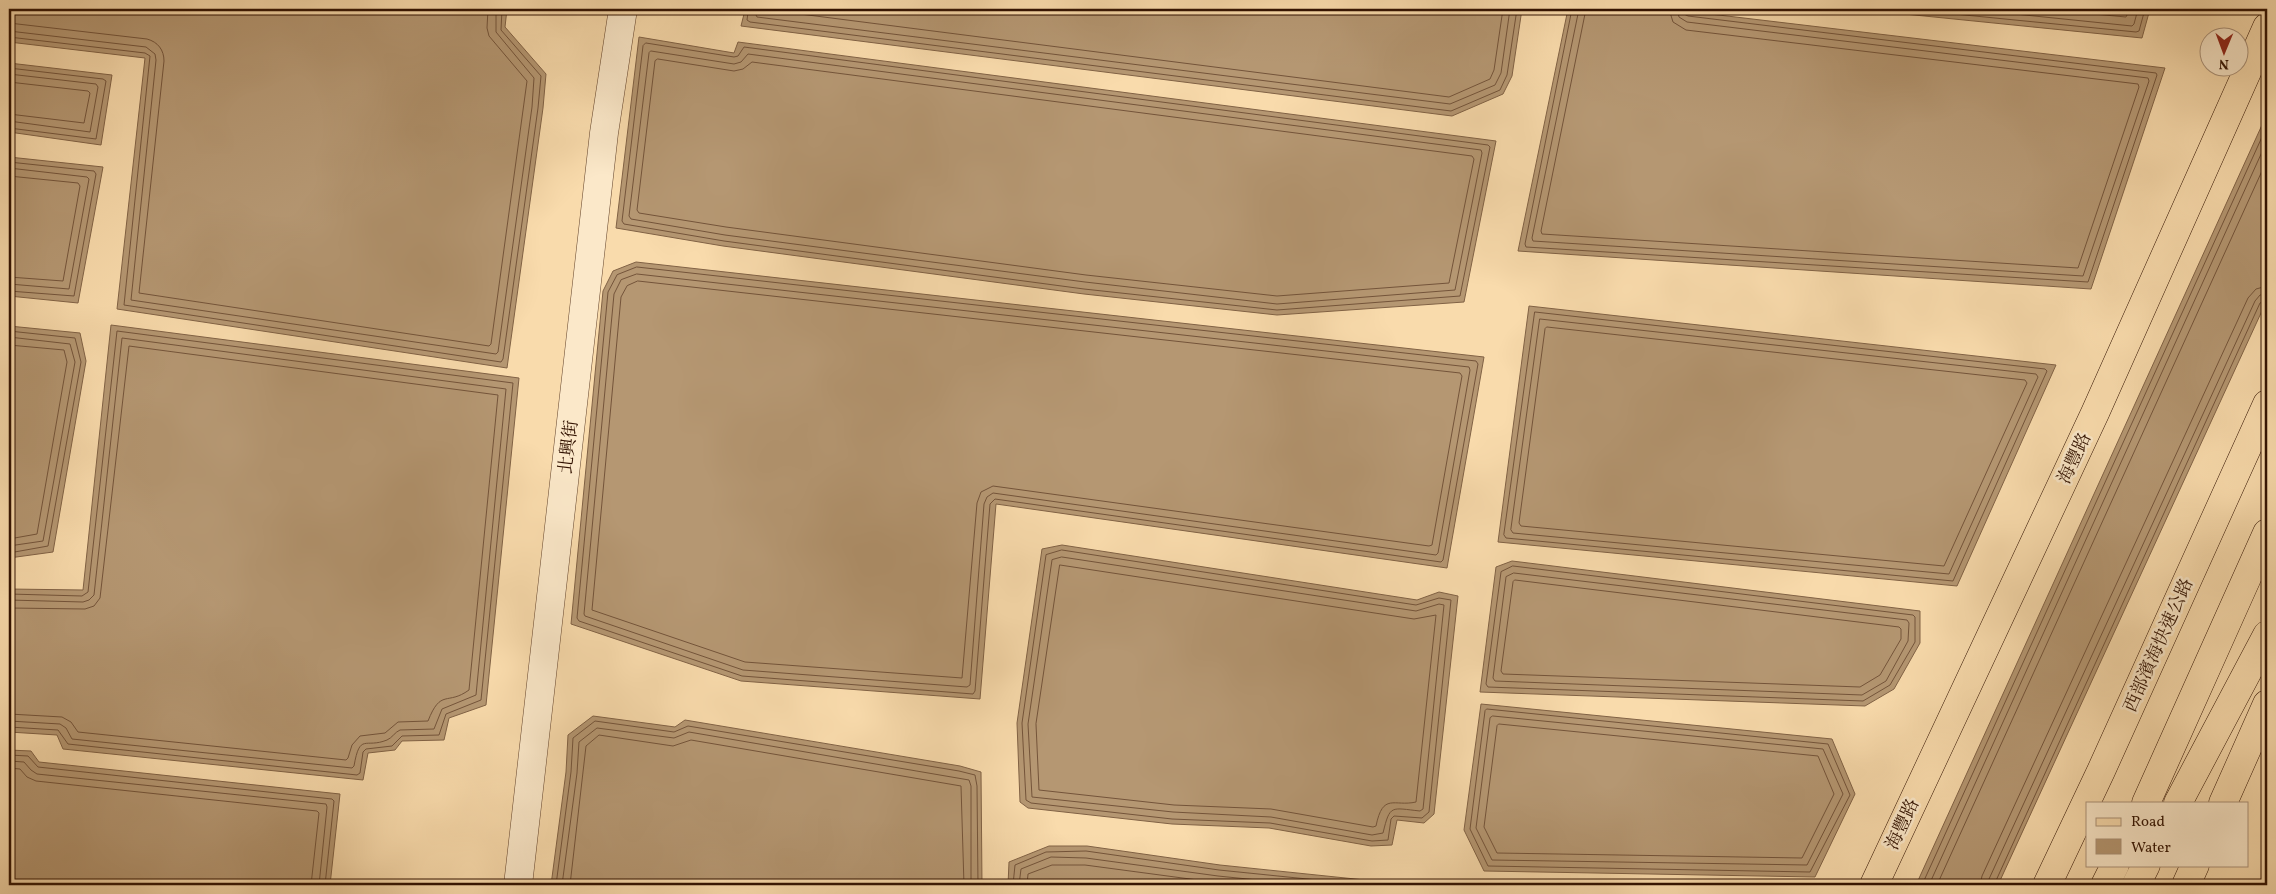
<svg xmlns="http://www.w3.org/2000/svg" width="2276" height="894" viewBox="0 0 2276 894" font-family="Vollkorn,'Noto Serif TC',serif">
<style>
.water{fill:#b59772;stroke:#816245}
.lines{fill:none;stroke-linecap:round;stroke-linejoin:round}
.shore{stroke:#74543a;stroke-width:1}
.minor-casing{stroke:#64442c;stroke-width:29}
.major-casing{stroke:#321201;stroke-width:29}
.highway-casing{stroke:#321201;stroke-width:29}
.minor{stroke:#fbe8c9;stroke-width:28}
.major{stroke:#f9dbac;stroke-width:28}
.highway{stroke:#f9dbac;stroke-width:28}
.labels{text-anchor:middle;stroke-width:5;stroke-linejoin:round;paint-order:stroke}
.street-label{font-size:18px;fill:#321201;stroke:#fbe8c9}
</style>
<rect width="100%" height="100%" fill="#f9dbac"/>
<filter id="stains"><feTurbulence type="fractalNoise" baseFrequency=".004" numOctaves="4"/><feColorMatrix values="0 0 0 0 .2 0 0 0 0 .09 0 0 0 0 .02 0 0 0 .5 -.17"/></filter>
<radialGradient id="worn" r=".72"><stop offset=".6" stop-color="#630" stop-opacity="0"/><stop offset="1" stop-color="#630" stop-opacity=".3"/></radialGradient>
<g class="water">
<path d="M 9,9 L 507,9 L 505,27 L 546,74 L 543,108 L 507,368 L 117,309 L 145,58 L 9,42 Z"/>
<path d="M 735,9 L 1522,9 L 1512,76 L 1503,94 L 1452,116 L 741,26 L 744,14 Z"/>
<path d="M 1568,9 L 1668,9 L 2165,68 L 2091,289 L 1518,251 Z"/>
<path d="M 1855,9 L 2150,9 L 2142,38 Z"/>
<path d="M 639,37 L 734,53 L 738,42 L 1496,141 L 1464,302 L 1277,315 L 1084,294 L 723,246 L 616,228 Z"/>
<path d="M 9,63 L 112,75 L 101,145 L 9,132 Z"/>
<path d="M 2267,114 L 2267,300 L 1998,885 L 1916,885 Z"/>
<path d="M 9,157 L 103,167 L 78,303 L 9,296 Z"/>
<path d="M 636,262 L 1484,357 L 1447,568 L 996,504 L 980,699 L 741,681 L 571,624 L 603,291 L 613,271 Z"/>
<path d="M 1529,306 L 2056,365 L 1957,586 L 1498,542 Z"/>
<path d="M 111,325 L 519,378 L 486,705 L 449,718 L 444,740 L 402,741 L 395,750 L 368,753 L 363,780 L 63,749 L 57,735 L 9,732 L 9,589 L 83,590 Z"/>
<path d="M 9,326 L 80,333 L 86,361 L 53,552 L 9,558 Z"/>
<path d="M 1062,545 L 1417,600 L 1439,592 L 1458,596 L 1434,814 L 1424,823 L 1397,820 L 1392,845 L 1371,846 L 1269,828 L 1172,824 L 1028,808 L 1020,802 L 1017,723 L 1042,549 Z"/>
<path d="M 1512,561 L 1920,611 L 1920,643 L 1894,689 L 1865,706 L 1480,692 L 1496,567 Z"/>
<path d="M 1481,704 L 1832,739 L 1855,794 L 1815,877 L 1484,871 L 1464,830 Z"/>
<path d="M 593,716 L 675,727 L 685,720 L 960,766 L 981,772 L 982,885 L 551,885 L 566,772 L 568,735 Z"/>
<path d="M 9,750 L 31,751 L 39,762 L 340,794 L 330,885 L 9,885 Z"/>
<path d="M 1049,846 L 1087,846 L 1220,865 L 1413,885 L 1008,885 L 1009,862 Z"/>
</g>
<g class="lines">
<g class="shore">
<path d="M 745,9 L 748,12 L 747,20 L 750,22 L 1451,111 L 1500,90 L 1507,75 L 1517,9"/>
<path d="M 753,9 L 757,17 L 1450,104 L 1495,85 L 1501,73 L 1510,9"/>
<path d="M 761,9 L 1449,97 L 1490,79 L 1494,70 L 1503,9"/>
<path d="M 1572,9 L 1525,244 L 1526,247 L 2088,282 L 2157,75 L 2156,73 L 1688,16 L 1684,14 L 1683,9"/>
<path d="M 1579,9 L 1532,238 L 1533,241 L 2083,276 L 2149,81 L 2148,78 L 1687,22 L 1679,17 L 1677,9"/>
<path d="M 1586,9 L 1541,231 L 1542,234 L 2078,268 L 2139,87 L 2138,84 L 1686,30 L 1673,22 L 1669,9"/>
<path d="M 1904,9 L 2136,32 L 2139,31 L 2145,9"/>
<path d="M 1966,9 L 2132,26 L 2134,24 L 2138,9"/>
<path d="M 2040,9 L 2126,17 L 2130,9"/>
<path d="M 9,23 L 147,39 C 158,42 164,50 164,61 L 139,293 L 489,346 L 491,344 L 527,81 L 489,36 L 487,28 L 488,9"/>
<path d="M 9,31 L 146,47 L 155,54 L 156,60 L 131,300 L 496,354 L 498,352 L 532,107 L 534,78 L 496,32 L 496,9"/>
<path d="M 9,37 L 145,53 L 150,56 L 124,305 L 501,362 L 503,359 L 538,108 L 541,76 L 501,30 L 502,9"/>
<path d="M 646,43 L 734,57 L 738,56 L 744,47 L 1488,145 L 1490,147 L 1460,296 L 1277,310 L 1084,289 L 724,241 L 624,224 L 622,221 L 643,46 Z"/>
<path d="M 651,51 L 734,64 L 741,62 L 748,54 L 1481,150 L 1482,153 L 1455,290 L 1277,304 L 1085,282 L 725,235 L 631,219 L 629,216 L 649,53 Z"/>
<path d="M 658,59 L 734,71 L 743,69 L 752,62 L 1472,156 L 1474,159 L 1449,283 L 1277,296 L 1086,275 L 726,227 L 639,213 L 637,210 L 655,61 Z"/>
<path d="M 9,68 L 103,79 L 106,81 L 96,139 L 9,128"/>
<path d="M 9,74 L 96,84 L 98,87 L 90,132 L 9,121"/>
<path d="M 9,82 L 88,91 L 90,93 L 84,123 L 9,114"/>
<path d="M 9,162 L 94,171 L 96,174 L 74,296 L 9,291"/>
<path d="M 9,168 L 87,177 L 89,179 L 69,289 L 9,284"/>
<path d="M 9,176 L 78,183 L 80,186 L 63,281 L 9,277"/>
<path d="M 637,267 L 1476,361 L 1478,364 L 1443,560 L 1441,562 L 995,499 L 990,504 L 975,691 L 973,694 L 742,676 L 579,621 L 577,618 L 608,292 L 617,275 Z"/>
<path d="M 637,274 L 1469,367 L 1470,370 L 1438,553 L 1436,555 L 993,493 L 987,497 L 984,504 L 970,685 L 967,687 L 743,670 L 585,616 L 584,614 L 614,294 L 621,280 Z"/>
<path d="M 638,281 L 1460,373 L 1462,376 L 1432,545 L 1429,546 L 993,486 L 981,492 L 977,503 L 962,678 L 745,662 L 592,610 L 621,297 L 627,286 Z"/>
<path d="M 1535,312 L 2045,369 L 2047,371 L 1953,581 L 1506,538 L 1504,535 Z"/>
<path d="M 1540,319 L 2036,374 L 2038,377 L 1949,574 L 1513,533 L 1511,530 Z"/>
<path d="M 1547,327 L 2025,380 L 2027,383 L 1944,566 L 1521,526 L 1519,523 L 1545,329 Z"/>
<path d="M 9,331 L 75,338 L 81,362 L 48,546 L 9,553"/>
<path d="M 9,337 L 70,344 L 75,362 L 43,541 L 9,546"/>
<path d="M 9,345 L 64,350 L 67,362 L 37,534 L 9,539"/>
<path d="M 1062,550 L 1416,605 L 1439,598 L 1451,600 L 1429,812 L 1422,818 L 1394,816 L 1391,819 L 1388,840 L 1372,841 L 1270,823 L 1172,819 L 1031,803 L 1026,800 L 1022,723 L 1046,555 Z"/>
<path d="M 1062,557 L 1416,611 L 1439,604 L 1444,605 L 1423,809 L 1420,811 C 1391,808 1390,804 1383,833 L 1372,835 L 1271,817 L 1173,812 L 1032,797 L 1028,724 L 1052,560 Z"/>
<path d="M 1060,565 L 1414,619 L 1436,615 L 1416,802 C 1394,807 1383,792 1376,826 L 1373,827 L 1271,809 L 1174,805 L 1039,790 L 1036,724 Z"/>
<path d="M 1513,566 L 1913,615 L 1915,617 L 1915,642 L 1890,685 L 1863,701 L 1488,687 L 1486,684 L 1501,572 Z"/>
<path d="M 1514,573 L 1907,620 L 1909,623 L 1908,641 L 1886,681 L 1862,695 L 1495,681 L 1493,678 L 1506,577 Z"/>
<path d="M 1515,580 L 1899,627 L 1901,629 L 1901,639 L 1880,675 L 1860,687 L 1503,674 L 1501,671 L 1513,582 Z"/>
<path d="M 9,594 L 82,596 L 88,592 L 117,331 L 513,383 L 481,700 L 446,714 L 439,735 L 402,736 L 392,746 L 366,749 L 363,752 L 360,773 L 357,775 L 68,744 L 58,730 L 9,727"/>
<path d="M 9,600 L 83,602 L 89,600 L 94,595 L 122,338 L 506,389 L 476,695 L 442,709 L 434,729 L 400,730 C 395,732 392,738 387,740 C 365,749 360,732 354,766 L 352,768 L 72,739 L 66,728 L 60,724 L 9,721"/>
<path d="M 9,608 L 85,609 L 94,606 L 100,598 L 129,346 L 498,395 L 469,690 C 447,706 441,688 428,721 L 398,722 L 385,733 L 360,736 L 352,745 L 348,758 L 346,760 L 78,732 L 71,722 L 62,717 L 9,714"/>
<path d="M 1487,709 L 1828,744 L 1850,795 L 1810,872 L 1488,866 L 1470,829 L 1485,711 Z"/>
<path d="M 1493,716 L 1823,749 L 1843,794 L 1807,865 L 1492,860 L 1476,828 L 1490,718 Z"/>
<path d="M 1499,724 L 1818,756 L 1834,794 L 1802,858 L 1497,853 L 1484,827 L 1497,726 Z"/>
<path d="M 9,755 L 28,756 L 38,767 L 332,799 L 334,801 L 325,885"/>
<path d="M 9,761 L 24,762 L 31,770 L 37,774 L 326,804 L 327,807 L 319,885"/>
<path d="M 9,768 L 20,769 L 27,777 L 36,781 L 317,811 L 319,813 L 311,885"/>
<path d="M 556,885 L 571,772 L 573,738 L 595,721 L 674,732 L 688,726 L 959,771 L 975,775 L 977,786 L 978,885"/>
<path d="M 562,885 L 577,773 L 579,742 L 597,728 L 674,738 L 689,732 L 969,780 L 971,786 L 971,885"/>
<path d="M 570,885 L 586,746 L 599,735 L 673,746 L 691,740 L 961,786 L 964,885"/>
<path d="M 1013,885 L 1015,865 L 1046,852 L 1086,851 L 1219,870 L 1366,885"/>
<path d="M 1019,885 L 1021,869 L 1051,857 L 1086,858 L 1218,876 L 1306,885"/>
<path d="M 1027,885 L 1028,874 L 1052,865 L 1085,865 L 1235,885"/>
<path d="M 1922,885 L 2267,126"/>
<path d="M 1929,885 L 2267,141"/>
<path d="M 1937,885 L 2267,160"/>
<path d="M 1980,885 L 1982,876 L 2248,298 L 2256,289 L 2267,286"/>
<path d="M 1988,885 L 1989,879 L 2255,301 L 2260,295 L 2267,294"/>
<path d="M 1994,885 L 2260,303 L 2267,300"/>
</g>
<defs>
<path id="minor" d="M 518,885 L 604,133 L 623,9"/>
<g id="major">
<path d="M 2223,803 L 2267,704"/>
<path d="M 1874,885 L 2095,413 L 2267,27"/>
<path d="M 2186,885 L 2195,865"/>
</g>
<g id="highway">
<path d="M 2146,803 L 2267,533"/>
<path d="M 2178,803 L 2267,635"/>
<path d="M 2047,885 L 2101,771 L 2267,404"/>
<path d="M 2105,885 L 2115,865"/>
<path d="M 2136,885 L 2146,865"/>
</g>
</defs>
<use href="#minor" class="minor-casing"/>
<use href="#major" class="major-casing"/>
<use href="#highway" class="highway-casing"/>
<use href="#minor" class="minor"/>
<use href="#major" class="major"/>
<use href="#highway" class="highway"/>
</g>
<g class="labels">
<g class="street-label">
<text transform="translate(568 447) rotate(-83)" y="6">北興街</text>
<text transform="translate(2074 458) rotate(-65)" y="6">海豐路</text>
<text transform="translate(2158 645) rotate(-66)" y="6">西部濱海快速公路</text>
<text transform="translate(1902 824) rotate(-65)" y="6">海豐路</text>
</g>
</g>
<rect width="2276" height="894" fill="none" stroke="#f9dbac" stroke-width="30"/>
<rect x="10" y="10" width="2256" height="874" fill="none" stroke="#321201" stroke-width="2.5"/>
<rect x="15" y="15" width="2246" height="864" fill="none" stroke="#321201"/>
<rect x="2086" y="802" width="162" height="65" fill="#fbe8c9" stroke="#ab9279"/>
<rect x="2096" y="818" width="25" height="8" fill="#f9dbac" stroke="#ab9279"/>
<text x="2131" y="826" font-size="15" fill="#321201">Road</text>
<rect x="2096" y="839" width="25" height="15" fill="#b59772" stroke="#ab9279"/>
<text x="2131" y="852" font-size="15" fill="#321201">Water</text>
<g transform="translate(2224 52) rotate(181)"><circle r="24" fill="#fbe8c9" stroke="#ab9279"/>
<path d="M0-4L9 19L0 12L-9 19Z" fill="#8f2418"/>
<text y="-8" font-size="14" font-weight="bold" text-anchor="middle" fill="#321201">N</text>
</g>
<rect width="100%" height="100%" filter="url(#stains)"/>
<rect width="100%" height="100%" fill="url(#worn)"/>
</svg>
